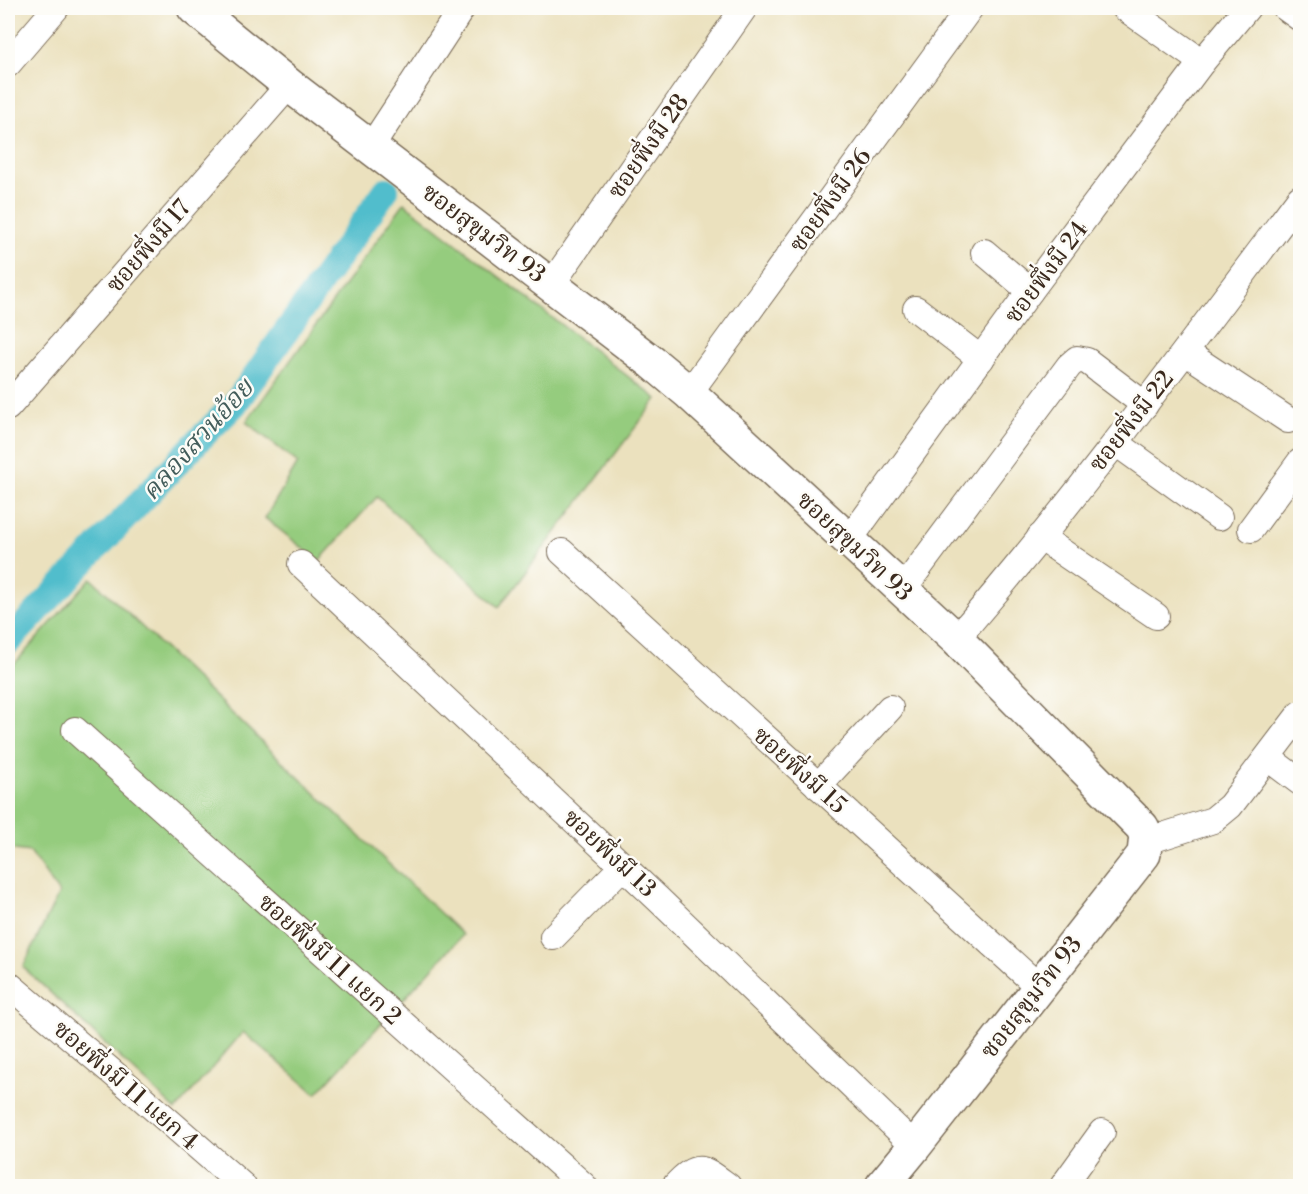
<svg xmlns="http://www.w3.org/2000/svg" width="1308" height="1194" viewBox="0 0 1308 1194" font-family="'Libre Bodoni','Noto Serif Thai',serif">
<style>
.green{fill:#95cc7e;stroke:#687b4e;stroke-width:1.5}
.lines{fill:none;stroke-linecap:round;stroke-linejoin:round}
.canal{stroke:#51bdcc;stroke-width:26}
.minor-casing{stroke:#796a56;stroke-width:28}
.tertiary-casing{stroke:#796a56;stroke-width:36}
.minor{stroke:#fff;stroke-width:26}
.tertiary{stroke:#fff;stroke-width:33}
.labels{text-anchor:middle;stroke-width:5;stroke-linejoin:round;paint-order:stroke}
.street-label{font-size:24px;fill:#3b2a1e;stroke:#fdfcf7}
.water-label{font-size:26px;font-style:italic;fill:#435d5b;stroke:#fdfcf7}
</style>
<rect width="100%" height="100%" fill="#fdfcf7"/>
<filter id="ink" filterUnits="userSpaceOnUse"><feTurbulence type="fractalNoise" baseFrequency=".0167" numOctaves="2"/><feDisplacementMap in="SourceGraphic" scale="12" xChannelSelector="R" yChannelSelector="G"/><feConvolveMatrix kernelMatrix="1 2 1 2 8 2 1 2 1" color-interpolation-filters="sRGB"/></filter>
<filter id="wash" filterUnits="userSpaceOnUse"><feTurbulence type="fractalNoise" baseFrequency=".008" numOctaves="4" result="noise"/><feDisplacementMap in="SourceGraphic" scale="24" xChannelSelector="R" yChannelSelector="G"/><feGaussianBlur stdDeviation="1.35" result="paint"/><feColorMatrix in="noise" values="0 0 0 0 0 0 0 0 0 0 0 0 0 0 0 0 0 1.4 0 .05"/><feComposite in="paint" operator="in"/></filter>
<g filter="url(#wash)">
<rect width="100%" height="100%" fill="#ebe1be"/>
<g class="green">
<path d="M 404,203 L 657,399 L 499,607 L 377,497 L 319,561 L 265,518 L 298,463 L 246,422 Z"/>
<path d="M 91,578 L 463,935 L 316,1094 L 243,1032 L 176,1110 L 23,967 L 59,893 L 30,852 L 8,849 L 8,671 Z"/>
</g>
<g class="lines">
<path class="canal" d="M 8,642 L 197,442 L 235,404 L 386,190"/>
</g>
</g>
<g filter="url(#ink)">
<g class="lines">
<defs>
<g id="minor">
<path d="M 1125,8 L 1202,62"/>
<path d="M 1286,8 L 1300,18"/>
<path d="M 8,64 L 56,8"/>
<path d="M 371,147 L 462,8"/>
<path d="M 984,252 L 1030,291"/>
<path d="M 551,285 L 744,8"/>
<path d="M 916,309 L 981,359"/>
<path d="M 1185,352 L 1288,420"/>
<path d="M 689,393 L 970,8"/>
<path d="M 8,407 L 289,85"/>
<path d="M 1116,443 L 1219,517"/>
<path d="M 1251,529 L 1300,462"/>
<path d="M 1040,537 L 1156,616"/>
<path d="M 849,540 L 1030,291 L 1202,62 L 1247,8"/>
<path d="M 562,552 L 1039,987"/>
<path d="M 301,564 L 658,899 L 915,1146"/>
<path d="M 903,589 L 1069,366 L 1077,359 L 1087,361 L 1145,405"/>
<path d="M 956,639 C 1078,498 1188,347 1300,198"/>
<path d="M 75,730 L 584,1186"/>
<path d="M 1268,758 L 1300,782"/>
<path d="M 818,786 L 890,708"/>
<path d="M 1146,835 L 1160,837 L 1213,820 L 1230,806 L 1300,714"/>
<path d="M 553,937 L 623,866"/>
<path d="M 8,984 L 126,1084 L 243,1186"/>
<path d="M 675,1186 C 698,1161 703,1168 728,1186"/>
<path d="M 1063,1186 L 1102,1132"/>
</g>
<path id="tertiary" d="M 194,8 L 289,85 L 653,363 L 689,393 L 956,639 L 1142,827 L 1146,835 L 1144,854 L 915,1146 L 882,1186"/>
</defs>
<use href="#minor" class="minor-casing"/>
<use href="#tertiary" class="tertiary-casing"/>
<use href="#minor" class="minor"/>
<use href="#tertiary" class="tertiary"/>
</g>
</g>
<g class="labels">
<g class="street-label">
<text transform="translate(648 146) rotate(-55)" y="8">ซอยพึ่งมี 28</text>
<text transform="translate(830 200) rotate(-54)" y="8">ซอยพึ่งมี 26</text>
<text transform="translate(484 233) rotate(37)" y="8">ซอยสุขุมวิท 93</text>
<text transform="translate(148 246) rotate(-49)" y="8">ซอยพึ่งมี 17</text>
<text transform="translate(1046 272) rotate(-53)" y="8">ซอยพึ่งมี 24</text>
<text transform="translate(1131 421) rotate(-52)" y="8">ซอยพึ่งมี 22</text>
<text transform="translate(855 546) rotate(43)" y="8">ซอยสุขุมวิท 93</text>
<text transform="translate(800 770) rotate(42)" y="8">ซอยพึ่งมี 15</text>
<text transform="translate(610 853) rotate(43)" y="8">ซอยพึ่งมี 13</text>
<text transform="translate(330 959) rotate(42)" y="8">ซอยพึ่งมี 11 แยก 2</text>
<text transform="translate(1031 997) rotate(-52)" y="8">ซอยสุขุมวิท 93</text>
<text transform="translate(126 1085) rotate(41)" y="8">ซอยพึ่งมี 11 แยก 4</text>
</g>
<g class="water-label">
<text transform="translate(197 439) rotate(-48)" y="9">คลองสวนอ้อย</text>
</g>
</g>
<rect width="1308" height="1194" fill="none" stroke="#fdfcf7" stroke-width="30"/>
</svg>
